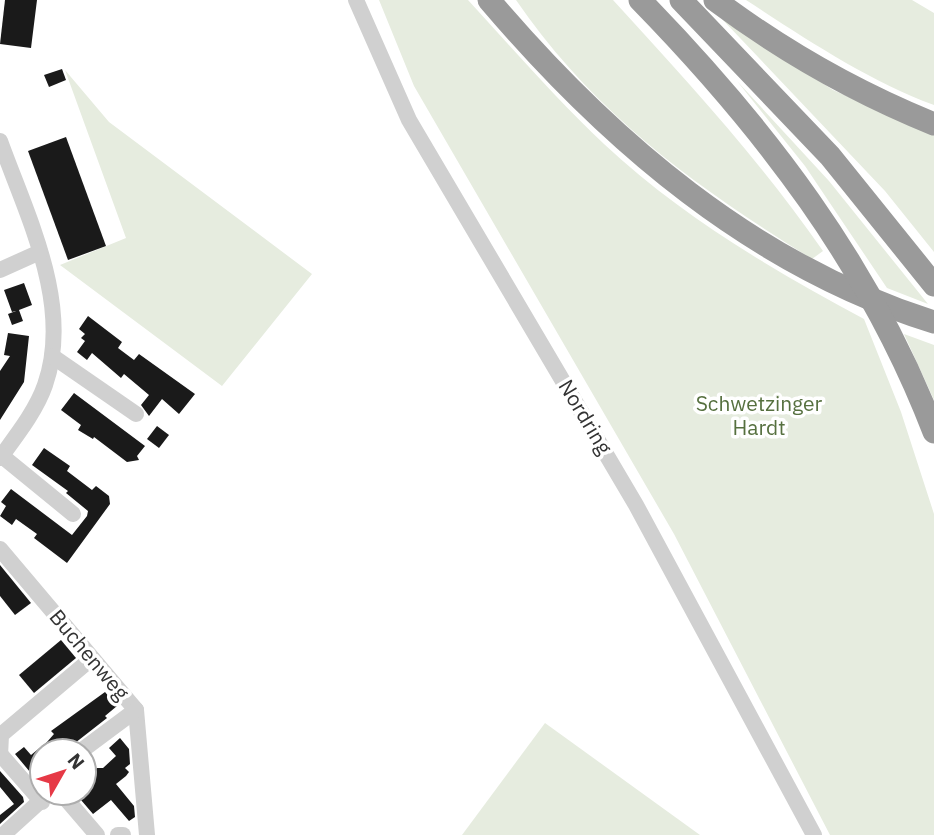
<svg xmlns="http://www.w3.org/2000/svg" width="934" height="835" viewBox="0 0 934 835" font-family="'IBM Plex Sans',sans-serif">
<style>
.green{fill:#e6ecdf}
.building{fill:#1a1a1a}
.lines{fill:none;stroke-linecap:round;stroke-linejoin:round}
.minor{stroke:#d0d0d0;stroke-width:16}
.highway{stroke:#9a9a9a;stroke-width:23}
.labels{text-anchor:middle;stroke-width:7;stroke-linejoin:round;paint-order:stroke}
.park-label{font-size:21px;fill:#56703f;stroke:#fff}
.street-label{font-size:21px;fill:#333;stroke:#fff}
</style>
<rect width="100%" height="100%" fill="#fff"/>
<g class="green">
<path d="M 379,0 L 468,0 C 512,48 556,99 604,144 C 681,216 771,269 864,319 L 901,412 L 934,514 L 934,835 L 830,835 L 674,534 L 414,86 Z"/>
<path d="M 516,0 L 613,0 C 687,81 760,160 823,251 L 812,259 C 697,188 593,113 516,0 Z"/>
<path d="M 746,0 L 912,0 L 934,13 L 934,105 C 867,80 806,39 746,0 Z"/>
<path d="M 721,18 L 833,90 L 934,135 L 934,252 L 885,191 Z"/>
<path d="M 65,70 L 109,122 L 312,274 L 222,386 L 60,265 L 126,238 Z"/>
<path d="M 737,81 L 829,181 L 928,304 L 887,288 L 805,166 Z"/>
<path d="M 904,334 L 934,345 L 934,400 Z"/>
<path d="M 545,723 L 700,835 L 462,835 Z"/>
</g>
<g class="building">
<path d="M 5,0 L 37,0 L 31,48 L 0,44 Z"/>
<path d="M 62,69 L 66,80 L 49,87 L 44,75 Z"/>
<path d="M 66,137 L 106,246 L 68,260 L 28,151 Z"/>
<path d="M 24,283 L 32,305 L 19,310 L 23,321 L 12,325 L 8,314 L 16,311 L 12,312 L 4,290 Z"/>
<path d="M 88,316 L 122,342 L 118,348 L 134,360 L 139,354 L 195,394 L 179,414 L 162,399 L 149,416 L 141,405 L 149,395 L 124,374 L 121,378 L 92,353 L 87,360 L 77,352 L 85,341 L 81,338 L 85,334 L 79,329 Z"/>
<path d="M 8,333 L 29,336 L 24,382 L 0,420 L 0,371 L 10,356 L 4,355 Z"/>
<path d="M 74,393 L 145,446 L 137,456 L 139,460 L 127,462 L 94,437 L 93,439 L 78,430 L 81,425 L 61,410 Z"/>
<path d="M 157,426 L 169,435 L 159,448 L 147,439 Z"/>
<path d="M 44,448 L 70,466 L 67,471 L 92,490 L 96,486 L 109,496 L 110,504 L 67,563 L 34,538 L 37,534 L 16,519 L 12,525 L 0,516 L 6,506 L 1,502 L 11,489 L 72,535 L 87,516 L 88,511 L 66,493 L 68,491 L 32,465 Z"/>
<path d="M 0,565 L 31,603 L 15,615 L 0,596 Z"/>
<path d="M 61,640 L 76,658 L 34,693 L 19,675 Z"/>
<path d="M 105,692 L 117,706 L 105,716 L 107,718 L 75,743 L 71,751 L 42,751 L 40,784 L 15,754 L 24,747 L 31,755 L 47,742 L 54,734 L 51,731 Z"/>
<path d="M 120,738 L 129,749 L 130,764 L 125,768 L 129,772 L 126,776 L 116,784 L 134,806 L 135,817 L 129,821 L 111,800 L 93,814 L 75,793 L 84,793 L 84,781 L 97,768 L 103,768 L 116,756 L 109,748 Z"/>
<path d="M 0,771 L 23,797 L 24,802 L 0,824 L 0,815 L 14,804 L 0,787 Z"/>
</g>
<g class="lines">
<g class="minor">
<path d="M 356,0 L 409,120 L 636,505 L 814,835"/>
<path d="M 0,141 C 27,216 73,305 45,385 C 36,411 16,436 0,458"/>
<path d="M 0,270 L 40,252"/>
<path d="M 52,356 L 136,414"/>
<path d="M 2,456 L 73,514"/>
<path d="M 0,549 L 136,710"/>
<path d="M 136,710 L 147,835"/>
<path d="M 81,751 L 136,710"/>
<path d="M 1,755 L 42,802"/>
<path d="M 0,756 L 1,735 L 91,659"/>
<path d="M 61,793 L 97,835"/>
<path d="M 3,835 L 48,794"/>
<path d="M 118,835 L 123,835"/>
</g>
<g class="highway">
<path d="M 489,0 C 609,141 754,266 934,322"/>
<path d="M 640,0 C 764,127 870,265 934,432"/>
<path d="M 681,0 L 830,156 L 934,285"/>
<path d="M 715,0 C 783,51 855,92 934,124"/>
</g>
</g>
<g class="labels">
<g class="park-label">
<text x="759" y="411">Schwetzinger<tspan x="759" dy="24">Hardt</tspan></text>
</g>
<g class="street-label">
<text transform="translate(585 417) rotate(59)" y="7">Nordring</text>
<text transform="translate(89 655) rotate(50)" y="7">Buchenweg</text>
</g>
</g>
<g transform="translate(63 772) rotate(51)"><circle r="33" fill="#ffffff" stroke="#adadad" stroke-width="2"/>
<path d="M0-5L12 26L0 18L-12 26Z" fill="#e63946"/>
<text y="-10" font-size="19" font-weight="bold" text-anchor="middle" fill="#333333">N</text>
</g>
</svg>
